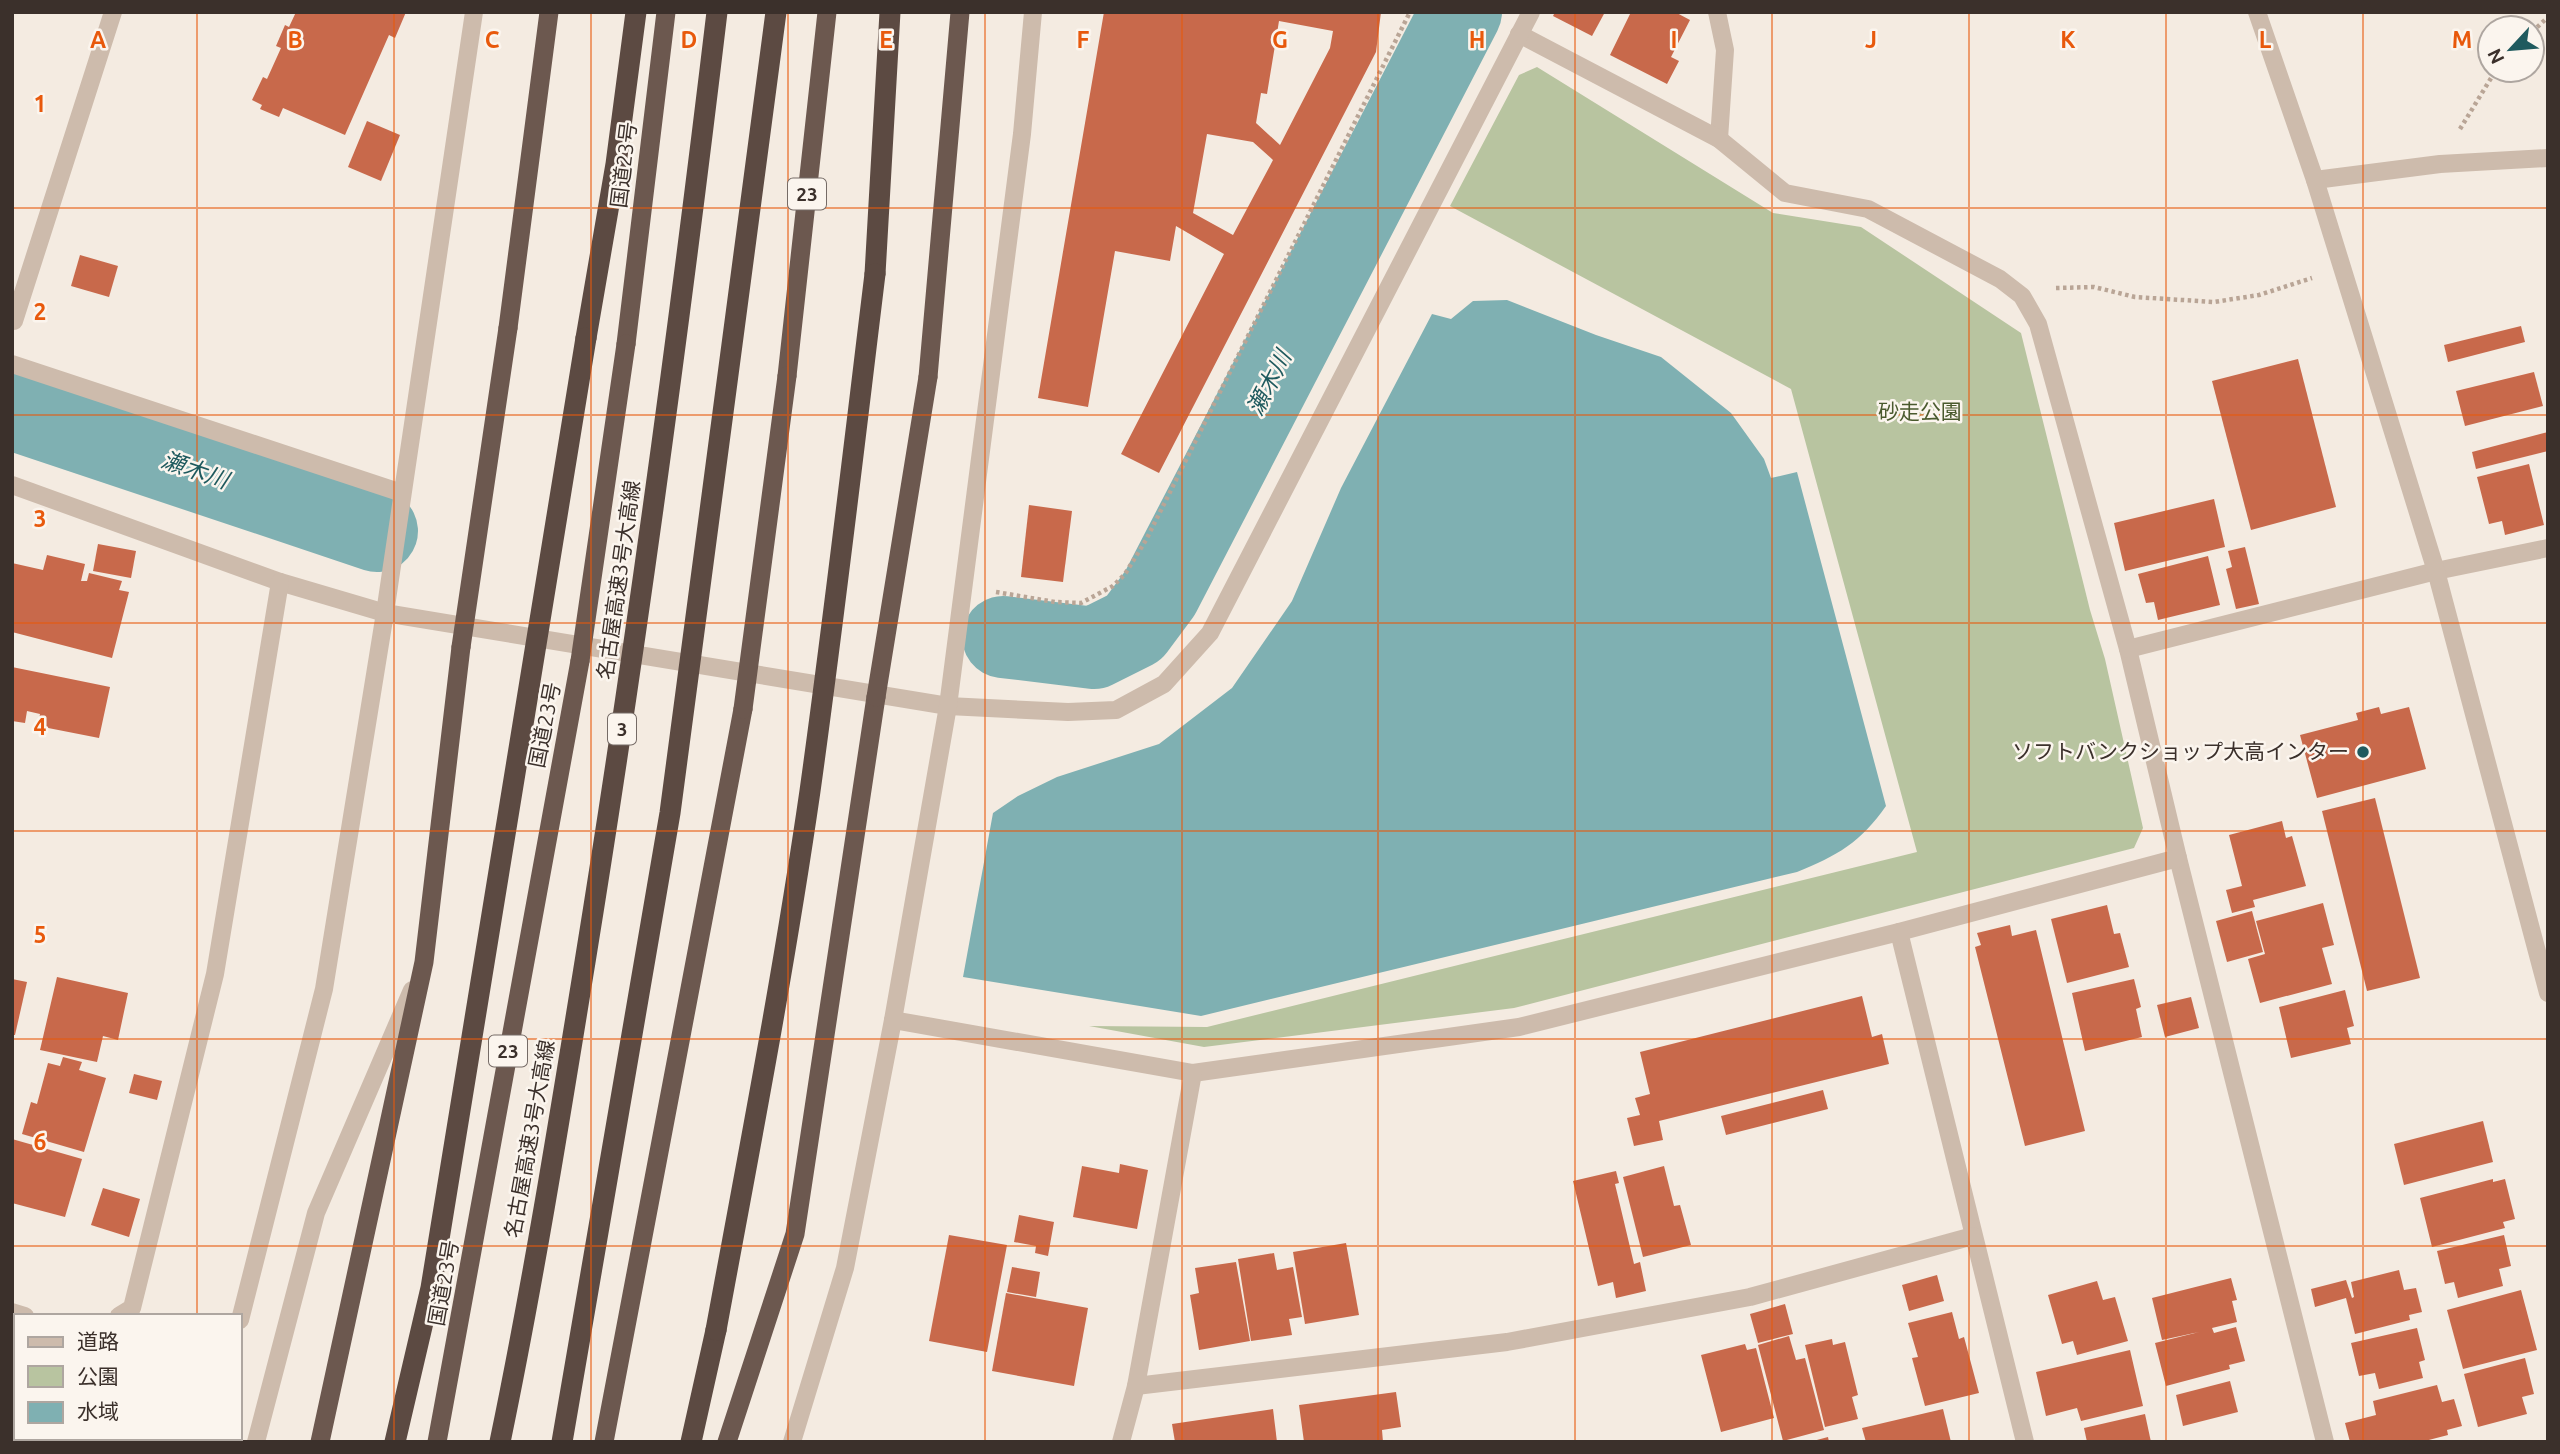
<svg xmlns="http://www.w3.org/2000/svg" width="2560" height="1454" viewBox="0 0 2560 1454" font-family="Ubuntu,'Noto Sans JP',sans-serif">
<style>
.park{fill:#b8c4a0}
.water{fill:#7fb0b2}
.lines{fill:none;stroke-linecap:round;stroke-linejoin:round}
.river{stroke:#7fb0b2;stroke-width:82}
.building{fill:#c8694b;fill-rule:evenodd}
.path{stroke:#b9a596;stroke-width:4.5;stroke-dasharray:3.5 3.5;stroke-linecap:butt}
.minor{stroke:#cdbbac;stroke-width:18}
.tertiary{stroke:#cdbbac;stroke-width:18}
.trunk{stroke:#6c584f;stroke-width:19}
.motorway{stroke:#5c4a42;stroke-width:21}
.trunk-bridge{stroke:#6c584f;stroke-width:19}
.motorway-bridge{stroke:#5c4a42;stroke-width:21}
.grid{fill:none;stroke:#e8590c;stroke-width:2;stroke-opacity:0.55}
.poi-dot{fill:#1f5a5e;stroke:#fbf5ee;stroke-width:2.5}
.labels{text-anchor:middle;stroke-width:5;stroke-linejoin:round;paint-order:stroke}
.shield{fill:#fbf5ee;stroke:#756b66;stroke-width:2}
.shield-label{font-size:19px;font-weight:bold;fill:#3b302b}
.street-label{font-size:21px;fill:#3b302b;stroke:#fbf5ee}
.park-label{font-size:21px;fill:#4a5a2e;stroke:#fbf5ee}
.poi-label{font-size:21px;fill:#3b302b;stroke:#fbf5ee;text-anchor:end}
.water-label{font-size:23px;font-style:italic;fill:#1f5a5e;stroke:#fbf5ee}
.grid-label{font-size:23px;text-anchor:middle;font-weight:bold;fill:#e8590c;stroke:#fbf5ee;stroke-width:5;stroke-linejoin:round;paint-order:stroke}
</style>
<rect width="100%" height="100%" fill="#f4ebe1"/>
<path class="park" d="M 1537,67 L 1773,213 L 1861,227 L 2021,333 L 2090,610 L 2105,659 L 2143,828 L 2134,848 L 1514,1008 L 1204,1047 L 1089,1026 L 1207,1027 L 1917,852 L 1791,389 L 1450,206 L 1519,75 Z"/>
<path class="water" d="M 1507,300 L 1596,335 L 1661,357 L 1731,413 L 1764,459 L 1771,478 L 1797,472 L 1886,806 C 1861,842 1837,856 1797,872 L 1201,1016 L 963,977 L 993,813 L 1018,796 L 1057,777 L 1159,744 L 1232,688 L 1292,601 L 1341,488 L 1432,314 L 1451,319 L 1473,301 Z"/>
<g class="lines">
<g class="river">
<path d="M 12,409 L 377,531"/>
<path d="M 1003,637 L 1094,648 L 1134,628 L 1160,593 L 1461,12"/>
</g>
</g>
<g class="building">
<path d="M 296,12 L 406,12 L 395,38 L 389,35 L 345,135 L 283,108 L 279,117 L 260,109 L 262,105 L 252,100 L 263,77 L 267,79 L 281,48 L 276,46 L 285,25 L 289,27 Z"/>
<path d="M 1104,12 L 1381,12 L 1376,52 L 1159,473 L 1121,454 L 1224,254 L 1176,226 L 1170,261 L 1115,251 L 1088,407 L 1038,398 ZM 1279,21 L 1333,31 L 1330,48 L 1280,145 L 1256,123 L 1261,93 L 1267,94 ZM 1207,134 L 1253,142 L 1273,160 L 1233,235 L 1193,213 Z"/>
<path d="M 1555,12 L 1605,12 L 1592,36 L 1553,16 Z"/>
<path d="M 1631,12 L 1675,12 L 1690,20 L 1671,57 L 1679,61 L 1667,84 L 1610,55 Z"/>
<path d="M 367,121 L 400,135 L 381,181 L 348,167 Z"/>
<path d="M 80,255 L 118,266 L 109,297 L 71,286 Z"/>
<path d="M 2521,326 L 2525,342 L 2448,362 L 2444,345 Z"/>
<path d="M 2298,359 L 2336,507 L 2251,530 L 2212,381 Z"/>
<path d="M 2534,372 L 2543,406 L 2465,426 L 2456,391 Z"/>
<path d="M 2548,432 L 2548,451 L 2476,469 L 2472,452 Z"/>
<path d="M 2529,464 L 2544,525 L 2505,535 L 2502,521 L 2489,524 L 2477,477 Z"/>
<path d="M 2214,499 L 2225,547 L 2125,571 L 2114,523 Z"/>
<path d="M 1029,505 L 1072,511 L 1063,582 L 1021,577 Z"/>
<path d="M 98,544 L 136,551 L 131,578 L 93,571 Z"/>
<path d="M 2245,547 L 2259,604 L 2236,609 L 2226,569 L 2232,567 L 2228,551 Z"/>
<path d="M 47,555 L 85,564 L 81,581 L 87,581 L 89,573 L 122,581 L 119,590 L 129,592 L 112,658 L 12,632 L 12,563 L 43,570 Z"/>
<path d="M 2208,556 L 2220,605 L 2158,620 L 2154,602 L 2146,603 L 2138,574 Z"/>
<path d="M 12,667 L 110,687 L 99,738 L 38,726 L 40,714 L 27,711 L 25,723 L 12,721 Z"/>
<path d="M 2379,707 L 2381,714 L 2409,707 L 2426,769 L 2317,798 L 2300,735 L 2358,720 L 2356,713 Z"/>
<path d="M 2375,798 L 2420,978 L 2367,991 L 2322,811 Z"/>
<path d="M 2282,821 L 2286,838 L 2292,836 L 2306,886 L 2253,900 L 2255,907 L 2232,913 L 2226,890 L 2242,886 L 2229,835 Z"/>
<path d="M 2323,903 L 2334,945 L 2322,948 L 2332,984 L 2260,1003 L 2248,959 L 2265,954 L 2256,921 Z"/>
<path d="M 2107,905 L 2114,934 L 2120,933 L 2129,967 L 2067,983 L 2051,919 Z"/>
<path d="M 2252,911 L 2263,952 L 2227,962 L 2216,921 Z"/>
<path d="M 2010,925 L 2012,936 L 2036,930 L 2085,1131 L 2025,1146 L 1975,947 L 1981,945 L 1977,933 Z"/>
<path d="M 57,977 L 128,993 L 118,1040 L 103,1036 L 97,1062 L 40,1050 Z"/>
<path d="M 12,979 L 27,982 L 15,1035 L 12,1035 Z"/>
<path d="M 2134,979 L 2141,1007 L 2136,1009 L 2142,1037 L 2085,1051 L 2072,993 Z"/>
<path d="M 2345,990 L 2354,1026 L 2347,1028 L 2351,1044 L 2291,1058 L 2279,1007 Z"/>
<path d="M 1862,996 L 1872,1037 L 1882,1034 L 1889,1064 L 1659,1121 L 1663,1140 L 1634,1146 L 1627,1118 L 1640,1115 L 1635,1098 L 1650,1094 L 1640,1052 Z"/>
<path d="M 2191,997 L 2199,1028 L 2165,1037 L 2157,1005 Z"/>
<path d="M 63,1057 L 82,1062 L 79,1070 L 106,1078 L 84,1152 L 22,1134 L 31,1102 L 37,1104 L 48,1063 L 60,1066 Z"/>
<path d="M 134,1074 L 162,1081 L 157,1100 L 129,1093 Z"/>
<path d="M 1823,1090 L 1828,1109 L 1726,1135 L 1721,1116 Z"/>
<path d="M 2483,1121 L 2493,1162 L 2404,1185 L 2394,1144 Z"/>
<path d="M 12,1139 L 82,1159 L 65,1217 L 12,1203 Z"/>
<path d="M 1120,1164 L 1148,1170 L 1137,1229 L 1073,1217 L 1082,1166 L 1119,1173 Z"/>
<path d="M 1664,1166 L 1674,1206 L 1680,1205 L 1691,1245 L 1643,1257 L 1623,1177 Z"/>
<path d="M 1616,1171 L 1619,1183 L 1615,1184 L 1634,1264 L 1640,1262 L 1646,1291 L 1616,1298 L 1613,1282 L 1598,1286 L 1573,1181 Z"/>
<path d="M 2493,1179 L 2493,1182 L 2505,1179 L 2515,1219 L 2503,1222 L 2505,1228 L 2432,1247 L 2420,1198 Z"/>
<path d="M 103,1188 L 140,1199 L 129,1237 L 91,1225 Z"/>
<path d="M 1019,1215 L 1054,1222 L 1048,1256 L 1035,1253 L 1036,1246 L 1014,1242 Z"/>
<path d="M 949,1235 L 1007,1245 L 987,1352 L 929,1341 Z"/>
<path d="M 2504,1235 L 2511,1266 L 2499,1269 L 2503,1286 L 2458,1298 L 2454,1282 L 2445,1284 L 2437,1251 Z"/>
<path d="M 1346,1243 L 1359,1315 L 1305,1324 L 1293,1252 Z"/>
<path d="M 1274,1253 L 1277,1270 L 1293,1267 L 1302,1317 L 1289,1319 L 1292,1335 L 1251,1341 L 1238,1259 Z"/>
<path d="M 1236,1262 L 1250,1341 L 1199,1350 L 1190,1295 L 1199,1293 L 1195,1268 Z"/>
<path d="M 1012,1267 L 1040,1272 L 1036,1297 L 1007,1292 Z"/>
<path d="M 2399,1270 L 2404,1290 L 2416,1288 L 2422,1312 L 2409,1315 L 2410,1320 L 2355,1334 L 2346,1298 L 2315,1307 L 2311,1289 L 2346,1280 L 2352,1298 L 2354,1297 L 2351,1282 Z"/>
<path d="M 1937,1275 L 1944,1301 L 1909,1311 L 1902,1285 Z"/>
<path d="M 2231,1278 L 2237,1300 L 2232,1301 L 2237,1322 L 2212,1328 L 2214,1333 L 2236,1327 L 2245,1361 L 2229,1365 L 2230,1369 L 2166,1386 L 2155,1343 L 2199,1332 L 2162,1340 L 2152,1298 Z"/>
<path d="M 2097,1281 L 2103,1300 L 2115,1297 L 2128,1341 L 2077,1355 L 2073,1341 L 2062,1344 L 2048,1295 Z"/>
<path d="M 2521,1290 L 2537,1350 L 2463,1369 L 2447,1310 Z"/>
<path d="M 1006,1293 L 1088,1308 L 1074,1386 L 992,1371 Z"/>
<path d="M 1785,1304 L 1793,1334 L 1758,1343 L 1750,1314 Z"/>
<path d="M 1952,1312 L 1959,1339 L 1964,1337 L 1979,1393 L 1925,1406 L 1912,1358 L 1918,1357 L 1908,1323 Z"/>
<path d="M 2417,1328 L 2425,1360 L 2419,1362 L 2423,1378 L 2379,1389 L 2375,1373 L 2359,1376 L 2351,1343 Z"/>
<path d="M 1789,1336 L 1796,1360 L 1805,1358 L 1824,1430 L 1783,1441 L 1758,1345 Z"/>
<path d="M 1832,1339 L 1833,1345 L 1845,1342 L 1858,1395 L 1852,1397 L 1858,1419 L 1825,1427 L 1805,1345 Z"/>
<path d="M 1745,1344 L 1747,1350 L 1756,1348 L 1774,1418 L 1721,1432 L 1701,1355 Z"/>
<path d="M 2130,1350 L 2143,1406 L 2081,1421 L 2077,1408 L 2046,1416 L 2036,1372 Z"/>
<path d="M 2525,1358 L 2534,1394 L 2522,1397 L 2527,1414 L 2478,1427 L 2464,1374 Z"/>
<path d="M 2230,1381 L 2238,1412 L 2183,1426 L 2176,1395 Z"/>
<path d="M 2437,1385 L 2442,1402 L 2454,1399 L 2462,1426 L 2447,1430 L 2448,1435 L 2421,1442 L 2350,1442 L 2345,1423 L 2376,1415 L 2373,1401 Z"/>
<path d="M 1396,1392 L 1401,1427 L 1382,1430 L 1383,1442 L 1304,1442 L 1299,1405 Z"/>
<path d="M 1273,1409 L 1277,1442 L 1175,1442 L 1172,1424 Z"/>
<path d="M 1943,1409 L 1951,1442 L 1866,1442 L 1862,1428 Z"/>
<path d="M 2145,1414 L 2151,1442 L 2087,1442 L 2084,1428 Z"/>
<path d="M 1828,1437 L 1829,1442 L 1813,1442 L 1813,1441 Z"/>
</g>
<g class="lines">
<g class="path">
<path d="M 2532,32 L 2548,17"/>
<path d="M 2460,129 L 2496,70"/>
<path d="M 2056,288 L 2094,287 L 2135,297 L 2214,302 L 2259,295 L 2312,278"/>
<path d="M 996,592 L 1055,602 L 1081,603 L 1113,586 L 1125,574 L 1146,540 L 1410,12"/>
</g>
<g class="minor">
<path d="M 1717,12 L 1725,50 L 1719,139"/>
<path d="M 1519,34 L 1719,139 L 1785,193 L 1868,209 L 2000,279 L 2022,296 L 2038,324 L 2128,649 L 2178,858 L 2325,1442"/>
<path d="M 2315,180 L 2440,164 L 2548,158"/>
<path d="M 12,320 L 14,321 L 113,12"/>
<path d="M 12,364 L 402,493"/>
<path d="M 12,485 L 280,582 L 385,613 L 948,706 L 1068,712 L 1116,710 L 1164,684 L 1210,633 L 1531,12"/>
<path d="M 2128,649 L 2436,571 L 2548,548"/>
<path d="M 1899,932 L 2025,1442"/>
<path d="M 893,1020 L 1193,1073 L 1519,1027 L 1899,932 L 2178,858"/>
<path d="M 12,1312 L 25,1316"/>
<path d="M 119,1316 L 132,1308 L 215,974 L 280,582"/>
<path d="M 240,1320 L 324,989 L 385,613 L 474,12"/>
<path d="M 1136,1386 L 1507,1342 L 1750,1297 L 1973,1236"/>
<path d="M 12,1413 L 16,1401"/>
<path d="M 209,1442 L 210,1438"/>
<path d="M 256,1442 L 316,1213 L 412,990"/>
<path d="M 792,1442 L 845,1268 L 893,1020 L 948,706 L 1022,134 L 1033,12"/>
<path d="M 1121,1442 L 1136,1386 L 1193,1073"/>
</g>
<path class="tertiary" d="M 2257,12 L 2315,180 L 2436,571 L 2548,993"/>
<g class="trunk">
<path d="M 508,328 L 549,12"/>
<path d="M 626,344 L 666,12"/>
<path d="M 787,376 L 827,12"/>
<path d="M 928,377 L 960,12"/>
<path d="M 320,1442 L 424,962 L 461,647"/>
<path d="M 437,1442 L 580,661"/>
<path d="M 604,1442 L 743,709"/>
<path d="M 727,1442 L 795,1234 L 876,697"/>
</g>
<g class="motorway">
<path d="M 875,274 L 890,12"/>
<path d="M 586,338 L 616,164 L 636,12"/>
<path d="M 691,1442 L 716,1330"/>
</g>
<g class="trunk-bridge">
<path d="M 461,647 L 508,328"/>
<path d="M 580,661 L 626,344"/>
<path d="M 876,697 L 928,377"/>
<path d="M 743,709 L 787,376"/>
</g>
<g class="motorway-bridge">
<path d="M 716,1330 C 749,1151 784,971 810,791 C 834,619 854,446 875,274"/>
<path d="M 395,1442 L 431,1288 L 586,338"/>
<path d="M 500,1442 C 533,1283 559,1122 585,962 C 636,647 679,330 717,12"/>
<path d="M 562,1442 L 670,813 L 776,12"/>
</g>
</g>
<path class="grid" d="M 197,12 L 197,1316M 394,12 L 394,1442M 591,12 L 591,1442M 788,12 L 788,1442M 985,12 L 985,1442M 1182,12 L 1182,1442M 1378,12 L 1378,1442M 1575,12 L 1575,1442M 1772,12 L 1772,1442M 1969,12 L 1969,1442M 2166,12 L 2166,1442M 2363,12 L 2363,1442M 12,208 L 2548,208M 12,415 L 2548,415M 12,623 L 2548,623M 12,831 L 2548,831M 12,1039 L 2548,1039M 12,1246 L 2548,1246M 197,1438 L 197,1442"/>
<circle class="poi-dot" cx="2363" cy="752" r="7"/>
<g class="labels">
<g class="shield">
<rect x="788" y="178.5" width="38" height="31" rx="5"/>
<rect x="608" y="713.5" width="28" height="31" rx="5"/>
<rect x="489" y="1035.5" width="38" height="31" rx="5"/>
</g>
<g class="shield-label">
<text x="807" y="201">23</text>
<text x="622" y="736">3</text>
<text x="508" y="1058">23</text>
</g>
<g class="street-label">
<text transform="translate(624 165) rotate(-83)" y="7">国道23号</text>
<text transform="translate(619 580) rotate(-82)" y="7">名古屋高速3号大高線</text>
<text transform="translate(545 725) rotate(-79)" y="7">国道23号</text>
<text transform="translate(530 1139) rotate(-80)" y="7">名古屋高速3号大高線</text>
<text transform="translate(444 1283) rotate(-80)" y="7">国道23号</text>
</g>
<g class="park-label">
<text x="1920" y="419">砂走公園</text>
</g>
<g class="poi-label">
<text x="2349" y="759">ソフトバンクショップ大高インター</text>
</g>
<g class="water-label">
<text transform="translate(1269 383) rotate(-63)" y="8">瀬木川</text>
<text transform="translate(195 470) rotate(19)" y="8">瀬木川</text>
</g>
</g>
<g class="grid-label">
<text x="98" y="48">A</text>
<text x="295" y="48">B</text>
<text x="492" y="48">C</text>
<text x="689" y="48">D</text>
<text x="886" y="48">E</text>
<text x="1083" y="48">F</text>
<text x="1280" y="48">G</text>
<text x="1477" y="48">H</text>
<text x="1674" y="48">I</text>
<text x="1871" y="48">J</text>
<text x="2068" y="48">K</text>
<text x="2265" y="48">L</text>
<text x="2462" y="48">M</text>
<text x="40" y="112">1</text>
<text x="40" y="320">2</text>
<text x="40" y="527">3</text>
<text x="40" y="735">4</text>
<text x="40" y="943">5</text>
<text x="40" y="1150">6</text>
</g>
<rect width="2560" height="1454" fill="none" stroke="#3b302b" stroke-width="28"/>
<rect x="14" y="1314" width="228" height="126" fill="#fbf5ee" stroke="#aea6a0" stroke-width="2"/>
<rect x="28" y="1337" width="35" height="10" fill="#cdbbac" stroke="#aea6a0" stroke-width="2"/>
<text x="77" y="1349" font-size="21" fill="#3b302b">道路</text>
<rect x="28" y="1366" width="35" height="21" fill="#b8c4a0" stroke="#aea6a0" stroke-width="2"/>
<text x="77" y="1384" font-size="21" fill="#3b302b">公園</text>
<rect x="28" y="1402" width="35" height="21" fill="#7fb0b2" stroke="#aea6a0" stroke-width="2"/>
<text x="77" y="1419" font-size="21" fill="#3b302b">水域</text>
<g transform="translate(2511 49) rotate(244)"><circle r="33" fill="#fbf5ee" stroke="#aea6a0" stroke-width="2"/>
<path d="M0-5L12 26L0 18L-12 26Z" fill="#1f5a5e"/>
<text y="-10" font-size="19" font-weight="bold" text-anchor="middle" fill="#3b302b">N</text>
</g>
</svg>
